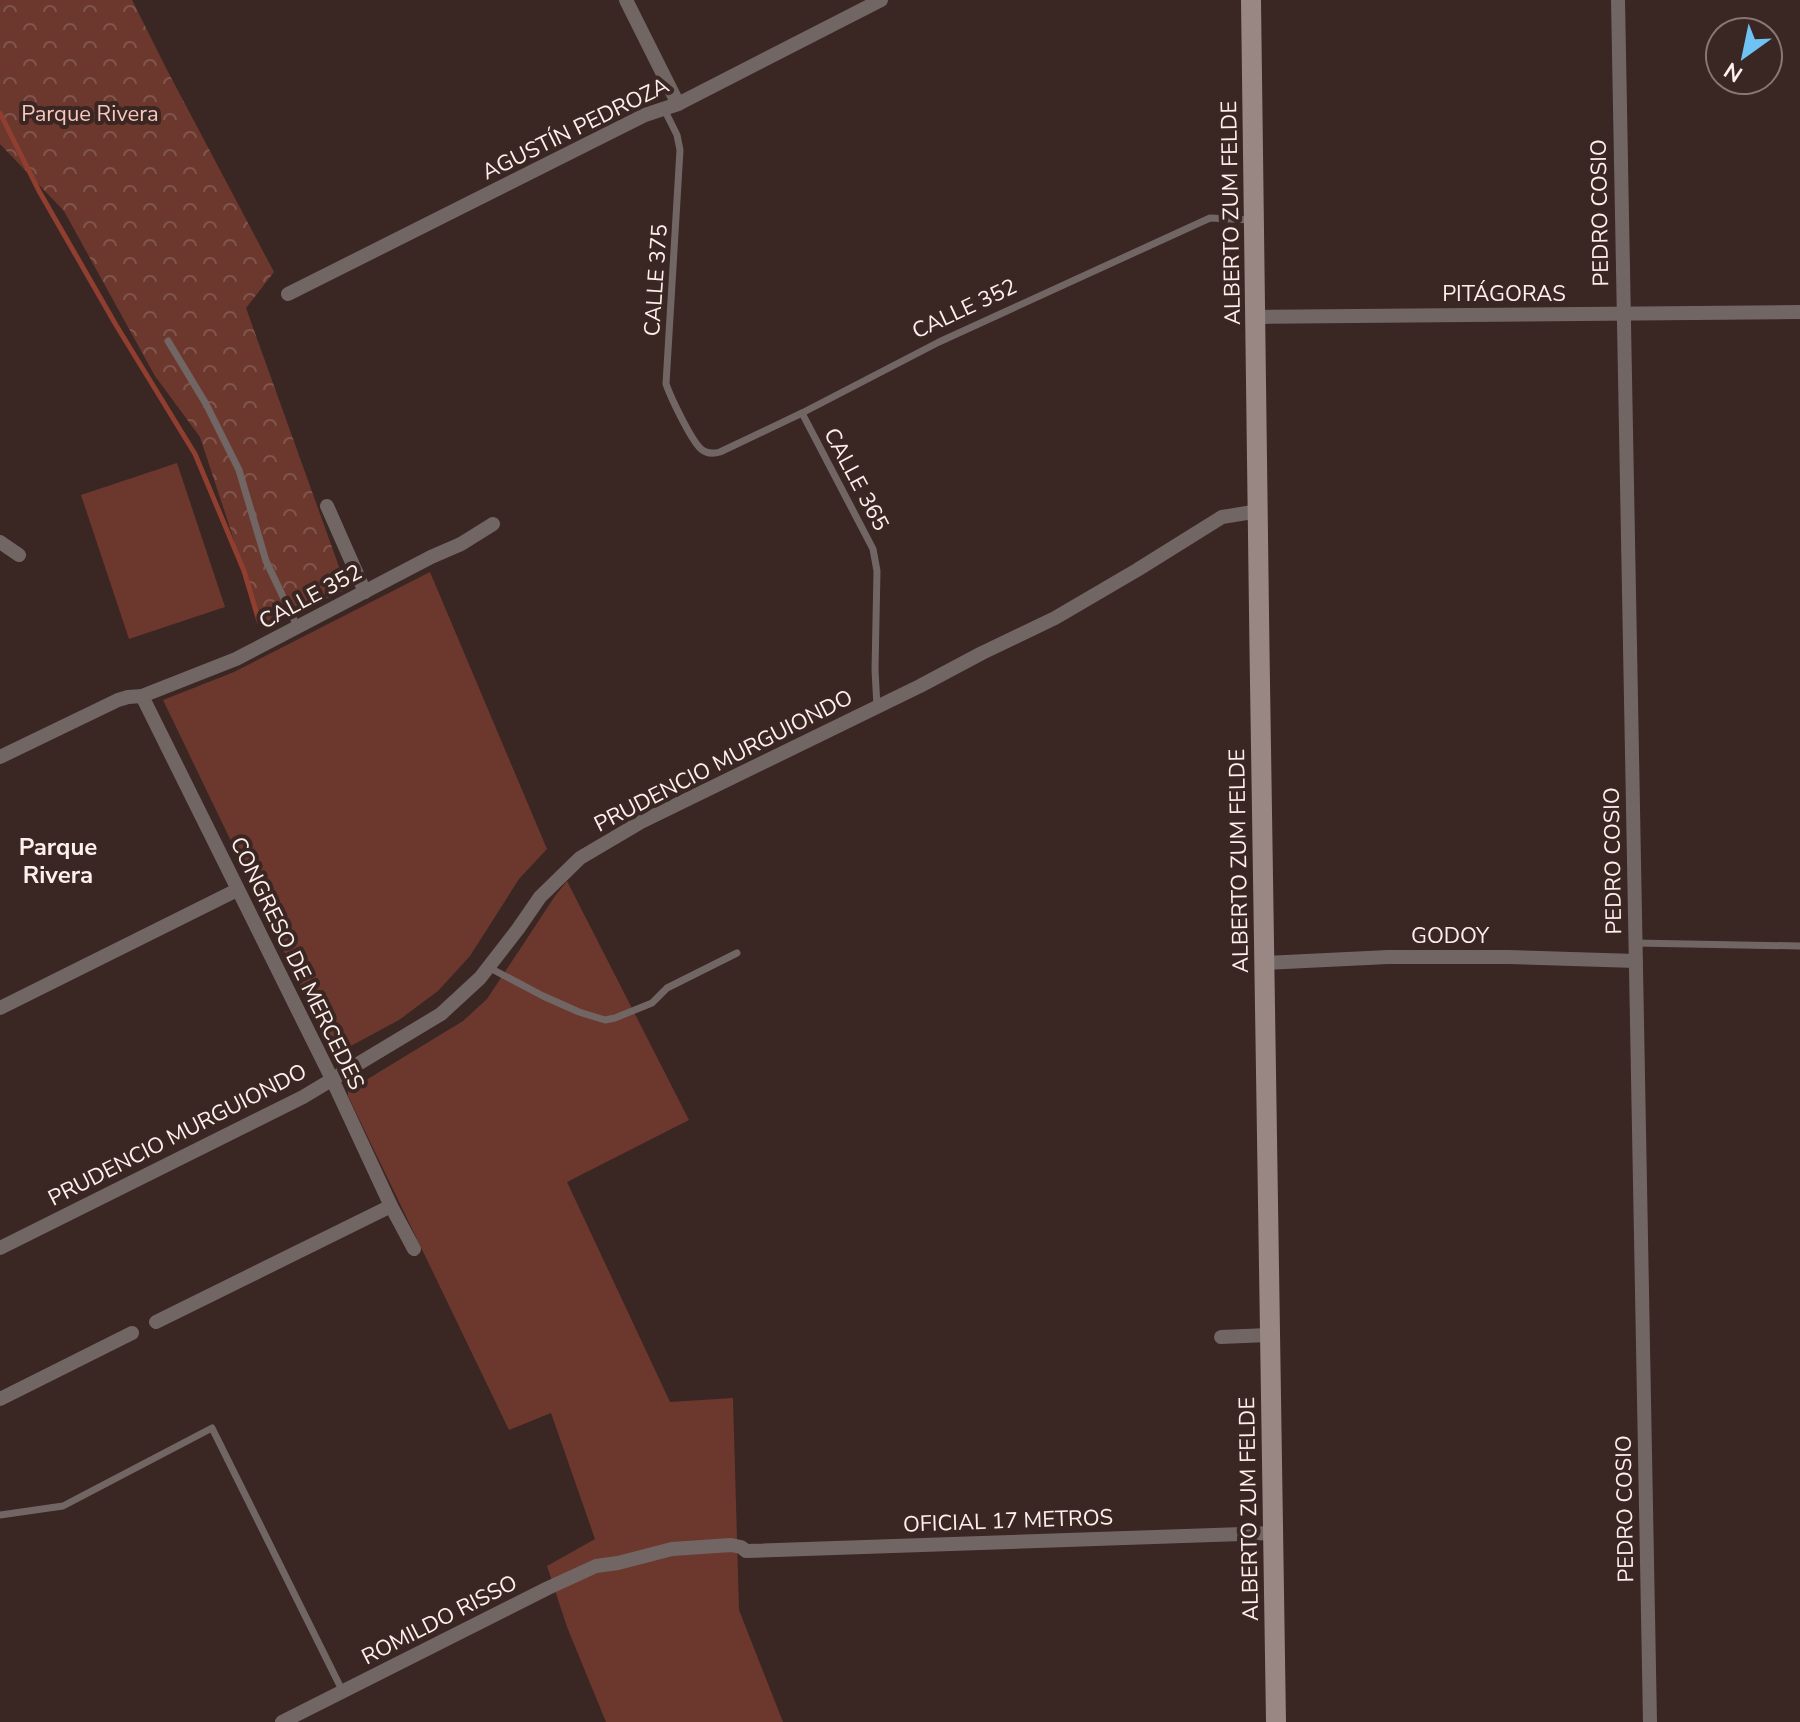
<svg xmlns="http://www.w3.org/2000/svg" width="1800" height="1722" viewBox="0 0 1800 1722" font-family="'Nunito Sans',sans-serif">
<style>
.grass{fill:#6c382e}
.park{fill:url(#park-crowns)}
.lines{fill:none;stroke-linecap:round;stroke-linejoin:round}
.stream{stroke:#8f3e2f;stroke-width:5}
.lane{stroke:#716664;stroke-width:7}
.street{stroke:#716664;stroke-width:14}
.secondary{stroke:#988783;stroke-width:20}
.labels{text-anchor:middle;stroke-width:8;stroke-linejoin:round;paint-order:stroke}
.park-label{font-size:22px;fill:#f8c7bd;stroke:#3a2622}
.street-label{font-size:22px;fill:#fdefec;stroke:#3a2622}
.neighbourhood-label{font-size:24px;font-weight:bold;fill:#fdefec;stroke:#3a2622}
</style>
<defs>
<pattern id="park-crowns" width="20" height="18" patternUnits="userSpaceOnUse" patternTransform="scale(2)"><rect width="20" height="18" fill="#6c382e"/><path d="M2 6a3 3 0 1 1 6 0M12 15a3 3 0 1 1 6 0" fill="none" stroke="#82554c"/></pattern>
</defs>
<rect width="100%" height="100%" fill="#3a2622"/>
<g class="grass">
<path d="M 177,463 L 225,607 L 129,639 L 81,495 Z"/>
<path d="M 430,572 L 547,849 L 519,879 L 470,956 L 438,991 L 399,1020 L 334,1055 L 163,700 L 234,672 Z"/>
<path d="M 567,881 L 689,1120 L 567,1182 L 670,1402 L 733,1398 L 739,1610 L 783,1722 L 606,1722 L 567,1627 L 547,1566 L 595,1539 L 551,1413 L 509,1430 L 348,1096 L 348,1091 L 463,1021 L 487,999 L 555,896 Z"/>
</g>
<path class="park" d="M 0,0 L 132,0 L 166,68 L 274,272 L 246,308 L 347,589 L 263,628 L 200,437 L 155,376 L 64,211 L 0,144 Z"/>
<g class="lines">
<path class="stream" d="M 0,113 L 39,191 L 116,325 L 195,454 L 244,571 L 259,621"/>
<g class="lane">
<path d="M 664,109 L 677,135 L 680,150 L 666,384 C 671,398 691,440 701,449 C 707,454 713,454 720,452 L 802,413 L 939,342 L 1210,218 L 1252,220"/>
<path d="M 168,341 L 206,404 L 239,470 L 266,561 L 298,628"/>
<path d="M 802,413 L 873,549 L 877,571 L 875,670 L 877,707"/>
<path d="M 1635,943 L 1800,946"/>
<path d="M 488,967 L 543,996 L 579,1012 L 605,1020 L 615,1018 L 652,1003 L 667,988 L 737,953"/>
<path d="M 0,1515 L 63,1506 L 212,1428 L 343,1692"/>
</g>
<g class="street">
<path d="M 626,0 L 678,104"/>
<path d="M 1618,0 L 1650,1722"/>
<path d="M 288,294 L 645,115 L 678,104 L 881,0"/>
<path d="M 1256,317 L 1800,312"/>
<path d="M 327,506 L 365,592"/>
<path d="M 0,542 L 19,555"/>
<path d="M 142,696 L 332,1079 L 391,1206 L 414,1249"/>
<path d="M 0,757 L 118,700 L 128,697 L 142,696 L 236,659 L 431,557 L 461,544 L 493,524"/>
<path d="M 1263,963 L 1388,957 L 1508,957 L 1636,961"/>
<path d="M 0,1008 L 237,890"/>
<path d="M 0,1248 L 303,1097 L 441,1014 L 480,978 L 518,929 L 540,897 L 580,858 L 641,822 L 920,686 L 982,653 L 1055,618 L 1137,570 L 1222,517 L 1259,511"/>
<path d="M 156,1322 L 391,1206"/>
<path d="M 1221,1337 L 1268,1335"/>
<path d="M 0,1399 L 132,1333"/>
<path d="M 282,1722 L 548,1588 L 596,1566 L 618,1563 L 672,1549 L 731,1545 L 741,1547 L 746,1551 L 1272,1533"/>
</g>
<path class="secondary" d="M 1251,0 C 1260,574 1263,1148 1276,1722"/>
</g>
<g class="labels">
<g class="park-label">
<text x="90" y="121">Parque Rivera</text>
</g>
<g class="street-label">
<text transform="translate(575 128) rotate(-26)" y="8">AGUSTÍN PEDROZA</text>
<text transform="translate(1230 213) rotate(-91)" y="8">ALBERTO ZUM FELDE</text>
<text transform="translate(1599 213) rotate(-91)" y="8">PEDRO COSIO</text>
<text transform="translate(655 280) rotate(-86)" y="8">CALLE 375</text>
<text x="1504" y="301">PITÁGORAS</text>
<text transform="translate(964 308) rotate(-25)" y="8">CALLE 352</text>
<text transform="translate(857 479) rotate(62)" y="8">CALLE 365</text>
<text transform="translate(310 596) rotate(-28)" y="8">CALLE 352</text>
<text transform="translate(723 760) rotate(-27)" y="8">PRUDENCIO MURGUIONDO</text>
<text transform="translate(1238 861) rotate(-91)" y="8">ALBERTO ZUM FELDE</text>
<text transform="translate(1612 861) rotate(-91)" y="8">PEDRO COSIO</text>
<text x="1450" y="943">GODOY</text>
<text transform="translate(298 963) rotate(64)" y="8">CONGRESO DE MERCEDES</text>
<text transform="translate(177 1134) rotate(-27)" y="8">PRUDENCIO MURGUIONDO</text>
<text transform="translate(1248 1509) rotate(-91)" y="8">ALBERTO ZUM FELDE</text>
<text transform="translate(1624 1509) rotate(-91)" y="8">PEDRO COSIO</text>
<text transform="translate(1008 1520) rotate(-2)" y="8">OFICIAL 17 METROS</text>
<text transform="translate(439 1619) rotate(-27)" y="8">ROMILDO RISSO</text>
</g>
<g class="neighbourhood-label">
<text x="58" y="855">Parque<tspan x="58" dy="28">Rivera</tspan></text>
</g>
</g>
<g transform="translate(1744 56) rotate(213)"><circle r="38" fill="#3a2622" stroke="#887673" stroke-width="2"/>
<path d="M0-6L14 30L0 20L-14 30Z" fill="#6fc2f4"/>
<text y="-12" font-size="22" font-weight="bold" text-anchor="middle" fill="#fdefec">N</text>
</g>
</svg>
